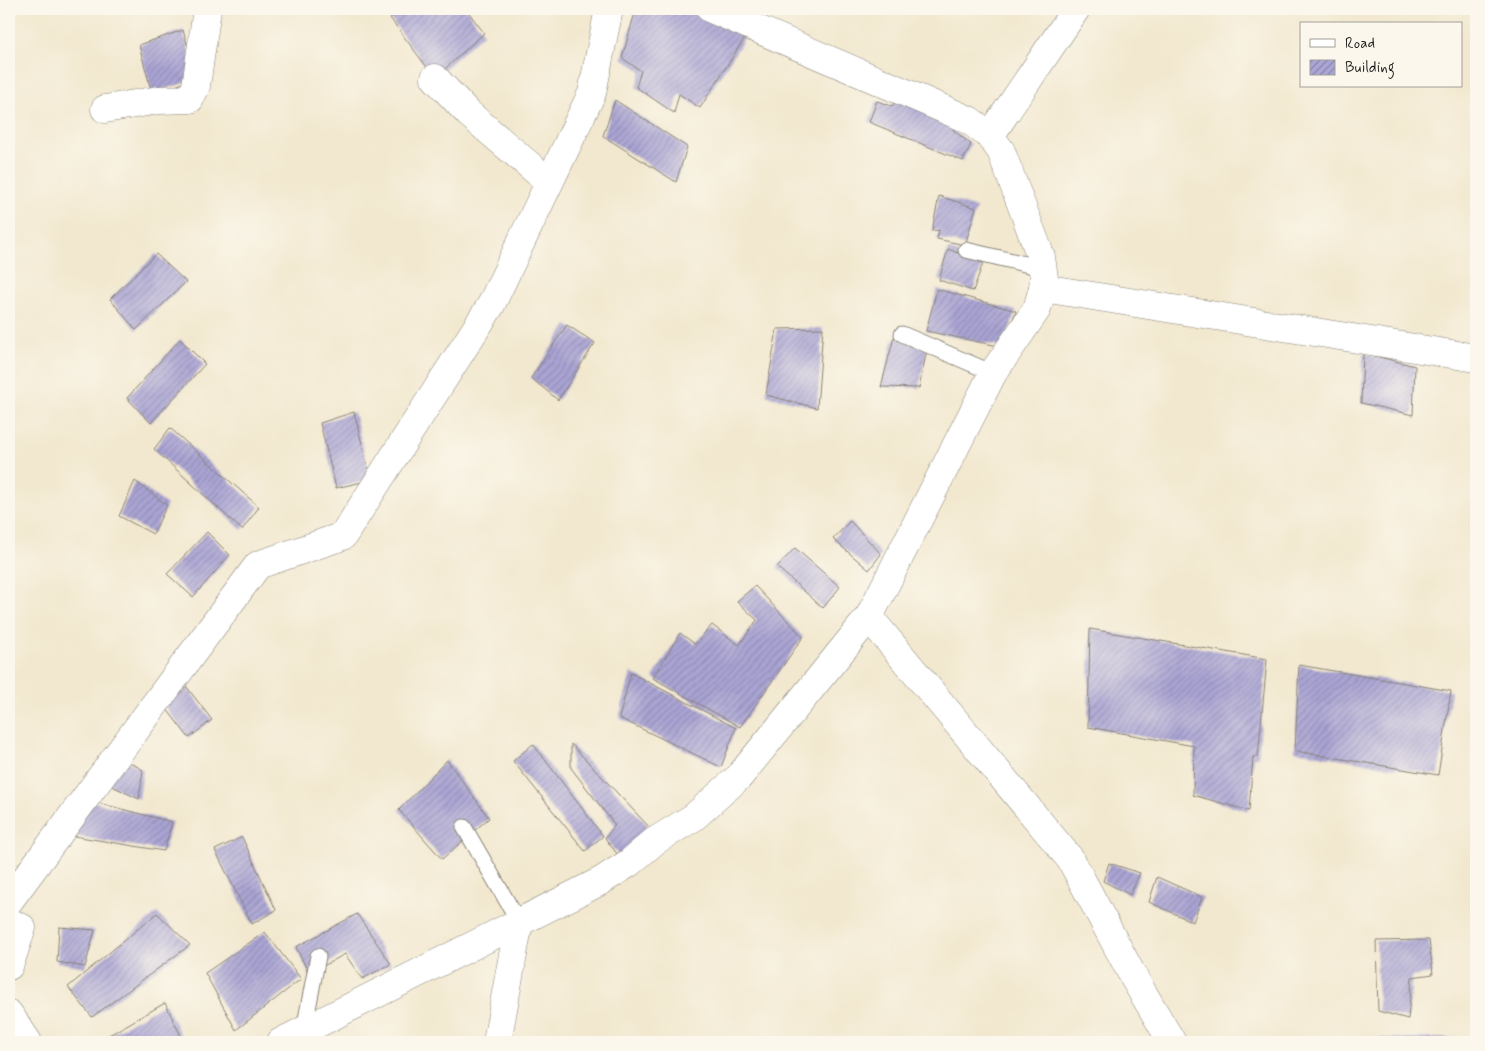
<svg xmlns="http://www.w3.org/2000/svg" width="1485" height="1051" viewBox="0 0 1485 1051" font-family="Mynerve,sans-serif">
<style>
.building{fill:url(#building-hatch)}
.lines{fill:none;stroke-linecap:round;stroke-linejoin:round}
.lane-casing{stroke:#878276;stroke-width:17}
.street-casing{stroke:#878276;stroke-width:29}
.lane{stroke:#fff;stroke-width:15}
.street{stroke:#fff;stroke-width:28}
</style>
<defs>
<pattern id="building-hatch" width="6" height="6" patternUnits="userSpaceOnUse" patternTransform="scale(1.25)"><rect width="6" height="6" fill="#aba5d5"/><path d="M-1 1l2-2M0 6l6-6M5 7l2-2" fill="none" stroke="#8a86ac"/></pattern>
</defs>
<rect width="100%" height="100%" fill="#fbf7ec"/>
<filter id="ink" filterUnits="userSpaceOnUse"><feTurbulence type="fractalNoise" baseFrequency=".02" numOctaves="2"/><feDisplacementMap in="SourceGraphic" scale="10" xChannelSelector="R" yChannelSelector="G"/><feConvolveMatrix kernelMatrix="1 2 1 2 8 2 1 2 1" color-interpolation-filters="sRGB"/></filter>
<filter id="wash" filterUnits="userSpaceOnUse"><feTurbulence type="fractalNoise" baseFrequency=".0096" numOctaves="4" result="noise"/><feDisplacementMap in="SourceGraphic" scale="20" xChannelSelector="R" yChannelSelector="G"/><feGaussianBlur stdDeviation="1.12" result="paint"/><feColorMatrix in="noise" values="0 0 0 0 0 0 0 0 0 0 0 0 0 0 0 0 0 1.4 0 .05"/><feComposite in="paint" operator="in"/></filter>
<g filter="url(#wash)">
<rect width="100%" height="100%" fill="#f2e8cf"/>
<g id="blocks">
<g class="building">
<path d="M 401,9 L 466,9 L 484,33 L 435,78 L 390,18 Z"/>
<path d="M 636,9 L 697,9 L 749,31 L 700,108 L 679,94 L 674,113 L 636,87 L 641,71 L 622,58 Z"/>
<path d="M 752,9 L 769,9 L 763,17 Z"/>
<path d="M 183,30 L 197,79 L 152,93 L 139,45 Z"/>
<path d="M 900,94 L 960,119 L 953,130 L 971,144 L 963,161 L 869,122 L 877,101 L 892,106 Z"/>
<path d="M 615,100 L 687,147 L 676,182 L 603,136 Z"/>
<path d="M 939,196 L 976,208 L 965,245 L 937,239 L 939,230 L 932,231 Z"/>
<path d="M 948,249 L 983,263 L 973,291 L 939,280 Z"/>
<path d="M 156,254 L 186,282 L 136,330 L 110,299 Z"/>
<path d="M 937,289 L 1016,311 L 1003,347 L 926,331 Z"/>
<path d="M 567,325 L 595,343 L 558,400 L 531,378 Z"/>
<path d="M 823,328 L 817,408 L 766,395 L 777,329 Z"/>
<path d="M 894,337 L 927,349 L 919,388 L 881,387 Z"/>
<path d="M 180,339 L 205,364 L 151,423 L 127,398 Z"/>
<path d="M 1363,353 L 1415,366 L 1413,415 L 1361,403 Z"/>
<path d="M 354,412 L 371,480 L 336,488 L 320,423 Z"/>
<path d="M 170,428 L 259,507 L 242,530 L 154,449 Z"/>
<path d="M 135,481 L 167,505 L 153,534 L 119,516 Z"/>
<path d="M 850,521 L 881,554 L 869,570 L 833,539 Z"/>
<path d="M 207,532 L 230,555 L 193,597 L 167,574 Z"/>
<path d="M 795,548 L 840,587 L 823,608 L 777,567 Z"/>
<path d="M 755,586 L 803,637 L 740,727 L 653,678 L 680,633 L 695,644 L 712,625 L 739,645 L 757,620 L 737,601 Z"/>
<path d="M 1090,629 L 1267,659 L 1258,757 L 1253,757 L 1249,811 L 1193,795 L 1194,746 L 1088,727 Z"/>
<path d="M 1299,665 L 1451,691 L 1438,775 L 1295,751 Z"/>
<path d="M 176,673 L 212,720 L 189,738 L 153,691 Z"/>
<path d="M 631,673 L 736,728 L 721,767 L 619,718 Z"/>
<path d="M 533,744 L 603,836 L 585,851 L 513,761 Z"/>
<path d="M 571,744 L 652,830 L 621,859 L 605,838 L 615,825 L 571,768 Z"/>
<path d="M 111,751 L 143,770 L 139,799 L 102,781 Z"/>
<path d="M 447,760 L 489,818 L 442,859 L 399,810 Z"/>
<path d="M 71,796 L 172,822 L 164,851 L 68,835 Z"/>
<path d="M 242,837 L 276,910 L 252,924 L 215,850 Z"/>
<path d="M 1109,863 L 1140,873 L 1130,895 L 1103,881 Z"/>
<path d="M 1157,877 L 1202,897 L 1193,922 L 1149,902 Z"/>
<path d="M 157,913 L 190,945 L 92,1017 L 68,987 Z"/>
<path d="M 357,914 L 391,964 L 362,979 L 345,954 L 309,974 L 296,947 Z"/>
<path d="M 59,927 L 95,930 L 85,967 L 57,962 Z"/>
<path d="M 265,932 L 301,979 L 236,1030 L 205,973 Z"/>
<path d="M 1429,940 L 1433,974 L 1412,977 L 1408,1019 L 1378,1011 L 1376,941 Z"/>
<path d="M 165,1003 L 184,1042 L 97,1042 Z"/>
<path d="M 1345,1038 L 1476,1038 L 1476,1042 L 1343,1042 Z"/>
</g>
</g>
</g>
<g filter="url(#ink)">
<use href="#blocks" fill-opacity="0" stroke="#878276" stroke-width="1"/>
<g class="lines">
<defs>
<g id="lane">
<path d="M 966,250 L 1042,268"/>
<path d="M 902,334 L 993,373"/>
<path d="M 464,827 L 519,922"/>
<path d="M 304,1030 L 318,956"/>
</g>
<g id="street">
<path d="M 435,78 L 468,113 L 549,182"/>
<path d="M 105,109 L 159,100 L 190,99 L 196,86 L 207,9"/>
<path d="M 990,136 L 1076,9"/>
<path d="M 1043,288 L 1476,358"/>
<path d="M 869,617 L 1071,860 L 1134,978 L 1172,1042"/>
<path d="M 9,901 L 258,565 L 343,536 L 491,305 L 592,93 L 609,9"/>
<path d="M 9,922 L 22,928 L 9,966"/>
<path d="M 9,1014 L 28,1042"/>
<path d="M 281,1042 L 601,881 L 629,863 L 655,841 L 694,817 L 739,777 L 869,617 L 993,373 L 1037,309 L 1043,288 L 1044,278 L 1041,257 L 1001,151 L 990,136 L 969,120 L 711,9"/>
<path d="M 497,1042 L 519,922"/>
</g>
</defs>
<use href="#lane" class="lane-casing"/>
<use href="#street" class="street-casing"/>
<use href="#lane" class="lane"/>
<use href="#street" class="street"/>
</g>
</g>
<rect width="1485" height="1051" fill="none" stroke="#fbf7ec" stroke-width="30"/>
<rect x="1300" y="22" width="162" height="65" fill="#fbf7ec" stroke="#a29f99"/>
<rect x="1310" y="39" width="25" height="8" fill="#ffffff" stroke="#a29f99"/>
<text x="1345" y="48" font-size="15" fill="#1c1c1c">Road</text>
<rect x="1310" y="60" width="25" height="15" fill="url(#building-hatch)" stroke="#a29f99"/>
<text x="1345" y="72" font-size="15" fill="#1c1c1c">Building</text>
</svg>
